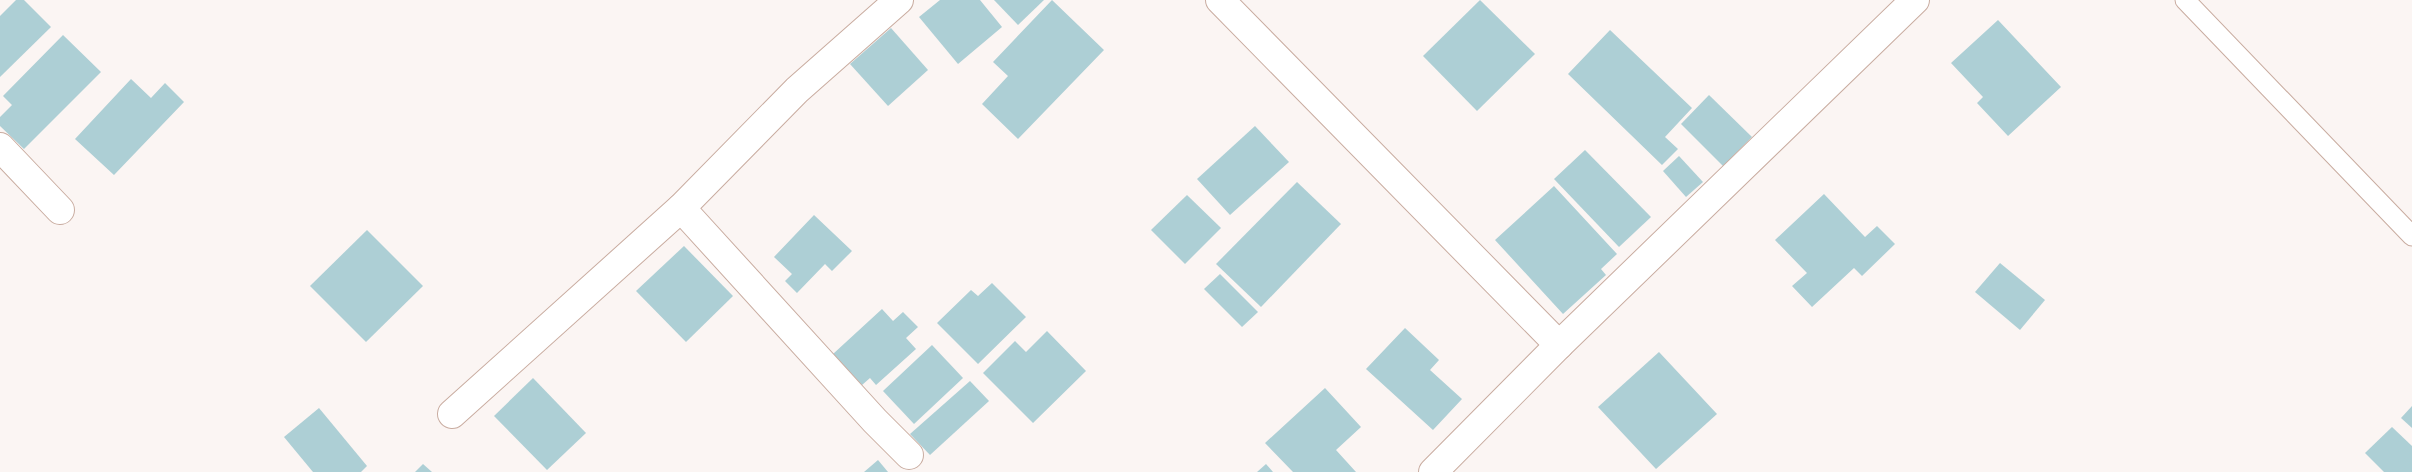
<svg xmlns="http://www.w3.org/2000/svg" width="2412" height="472" viewBox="0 0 2412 472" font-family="Manrope,sans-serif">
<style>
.building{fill:#adcfd5}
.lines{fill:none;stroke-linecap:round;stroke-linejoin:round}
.lane-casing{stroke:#c9aca0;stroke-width:21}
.street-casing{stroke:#c9aca0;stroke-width:30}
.lane{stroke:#fff;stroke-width:19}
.street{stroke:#fff;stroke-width:28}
</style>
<rect width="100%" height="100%" fill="#fbf5f3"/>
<g class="building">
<path d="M 16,0 L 24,0 L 51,27 L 0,77 L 0,16 Z"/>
<path d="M 940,0 L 980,0 L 1002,27 L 958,64 L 919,17 Z"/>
<path d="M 994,0 L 1044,0 L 1018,25 Z"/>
<path d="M 1052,0 L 1104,50 L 1018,139 L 982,104 L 1008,76 L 993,62 Z"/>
<path d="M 1480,0 L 1535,54 L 1477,111 L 1423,56 Z"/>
<path d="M 1998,20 L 2061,87 L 2008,136 L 1977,103 L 1983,97 L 1951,63 Z"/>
<path d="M 891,28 L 928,70 L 888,106 L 850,64 Z"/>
<path d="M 1610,30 L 1692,108 L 1665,137 L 1678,149 L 1662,165 L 1568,74 Z"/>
<path d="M 63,35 L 101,72 L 24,149 L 0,126 L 0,117 L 12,105 L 3,96 Z"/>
<path d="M 131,79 L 151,98 L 165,83 L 184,102 L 114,175 L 75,139 Z"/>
<path d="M 1709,95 L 1752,137 L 1723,166 L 1681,124 Z"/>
<path d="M 1255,126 L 1289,162 L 1230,215 L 1197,179 Z"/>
<path d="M 1585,150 L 1651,217 L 1619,247 L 1554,179 Z"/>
<path d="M 1679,156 L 1703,182 L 1686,197 L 1663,171 Z"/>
<path d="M 1297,182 L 1341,224 L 1261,307 L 1216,264 Z"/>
<path d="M 1554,186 L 1617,254 L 1601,269 L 1606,275 L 1563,314 L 1495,240 Z"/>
<path d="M 1824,194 L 1865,237 L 1877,226 L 1895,244 L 1862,276 L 1854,268 L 1812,307 L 1792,286 L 1807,273 L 1775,240 Z"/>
<path d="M 1187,195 L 1221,228 L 1185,264 L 1151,230 Z"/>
<path d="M 814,215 L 852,251 L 832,271 L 825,264 L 797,293 L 785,281 L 792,274 L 774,257 Z"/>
<path d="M 367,230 L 423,286 L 366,342 L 310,286 Z"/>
<path d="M 684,246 L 733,296 L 686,342 L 636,291 Z"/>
<path d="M 2000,263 L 2045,300 L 2020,330 L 1975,292 Z"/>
<path d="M 1220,274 L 1258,312 L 1242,327 L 1204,289 Z"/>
<path d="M 992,283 L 1026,317 L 978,364 L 937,323 L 971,290 L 978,296 Z"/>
<path d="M 882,309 L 893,321 L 903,312 L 918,327 L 906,338 L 916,349 L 876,385 L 870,378 L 862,385 L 833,354 Z"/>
<path d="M 1405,328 L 1439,360 L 1430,370 L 1462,399 L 1433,430 L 1366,369 Z"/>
<path d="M 1047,331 L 1086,371 L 1033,423 L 983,373 L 1015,341 L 1026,352 Z"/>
<path d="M 932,345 L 963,378 L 914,424 L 883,391 Z"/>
<path d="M 1659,352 L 1717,414 L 1656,469 L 1598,407 Z"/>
<path d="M 533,378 L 586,433 L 547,470 L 494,416 Z"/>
<path d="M 970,381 L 989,401 L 930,455 L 910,434 Z"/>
<path d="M 1325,388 L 1361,427 L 1336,450 L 1356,472 L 1293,472 L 1265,443 Z"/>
<path d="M 2412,406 L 2412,428 L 2401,418 Z"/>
<path d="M 319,408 L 367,466 L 361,472 L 313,472 L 284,437 Z"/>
<path d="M 2392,427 L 2412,446 L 2412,472 L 2384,472 L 2365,453 Z"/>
<path d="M 878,460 L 888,472 L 864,472 Z"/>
<path d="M 423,464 L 432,472 L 415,472 Z"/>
<path d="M 1266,464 L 1273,472 L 1257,472 Z"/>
</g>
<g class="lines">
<defs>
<path id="lane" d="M 2185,0 L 2412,236"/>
<g id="street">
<path d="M 899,0 L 797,90 L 681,208 L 875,421 L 909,455"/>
<path d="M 1220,0 L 1559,345"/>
<path d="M 0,147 L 60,210"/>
<path d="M 452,414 L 681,208"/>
<path d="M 1433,472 L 1559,345 L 1915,0"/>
</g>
</defs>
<use href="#lane" class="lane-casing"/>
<use href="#street" class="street-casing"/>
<use href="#lane" class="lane"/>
<use href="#street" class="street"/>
</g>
</svg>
